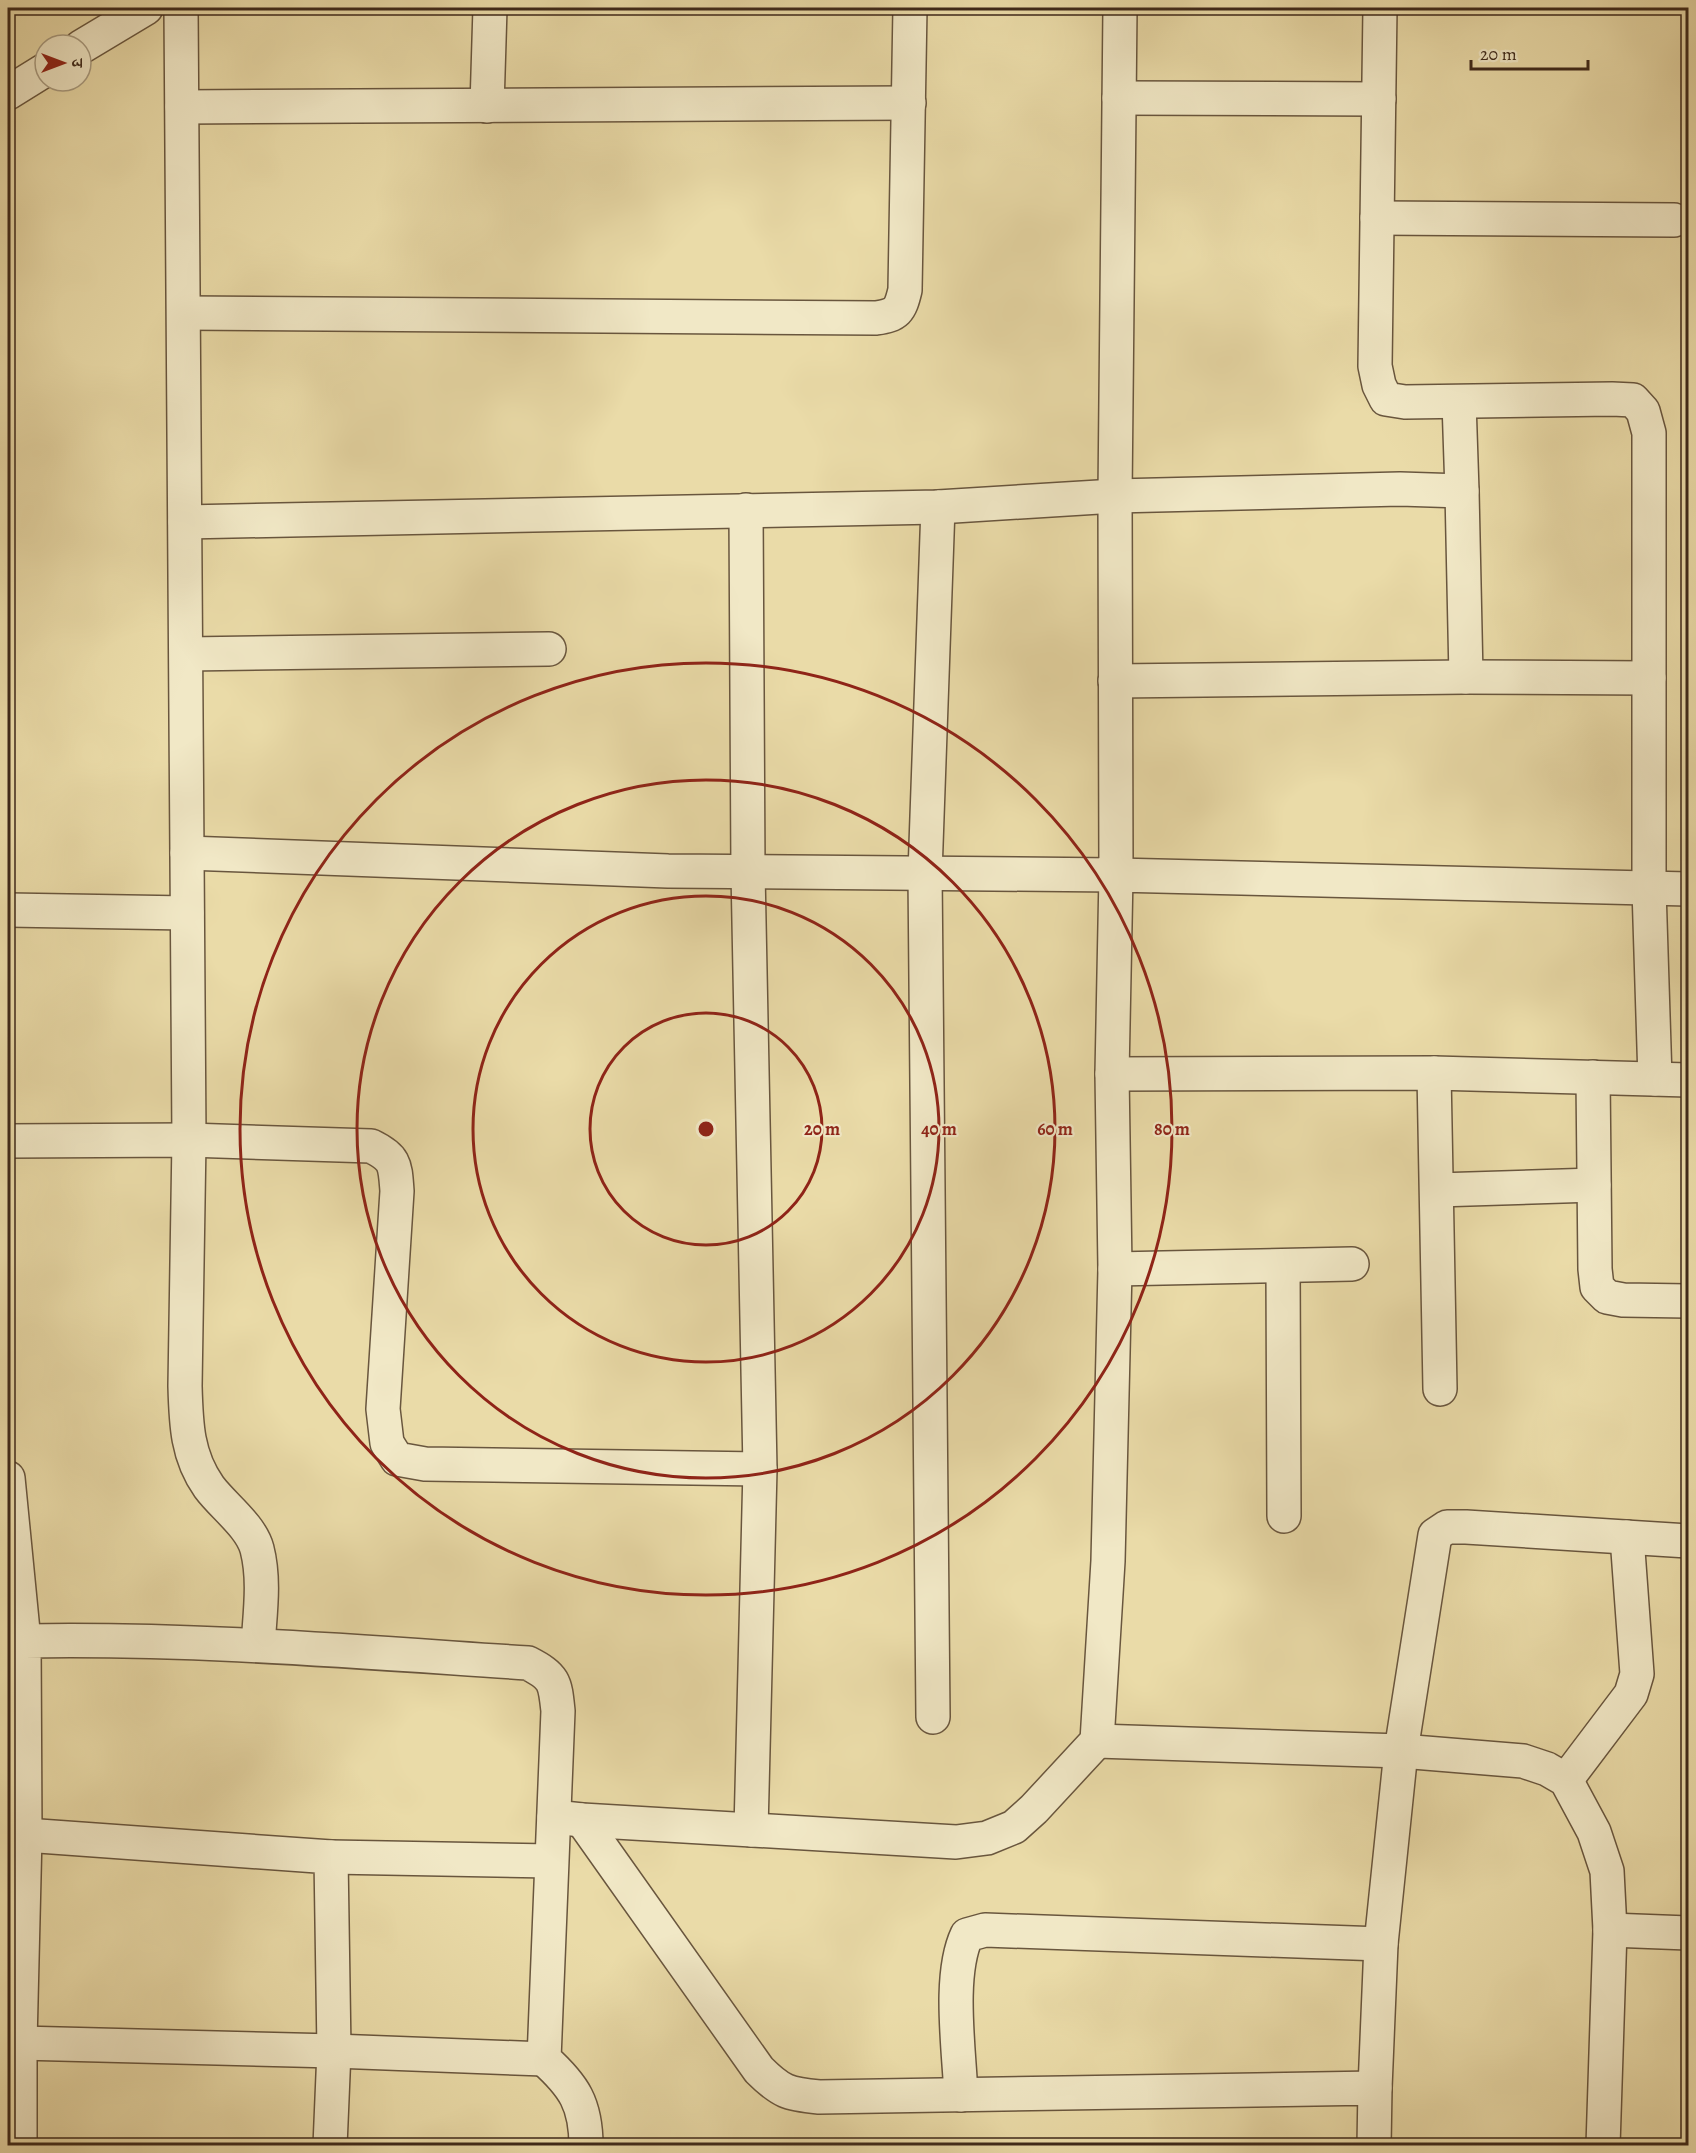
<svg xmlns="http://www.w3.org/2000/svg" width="1696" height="2153" viewBox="0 0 1696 2153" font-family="Alegreya,'Noto Serif Devanagari',serif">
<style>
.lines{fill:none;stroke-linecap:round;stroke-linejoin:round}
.minor-casing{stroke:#69563e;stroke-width:36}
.minor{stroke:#f1e8c6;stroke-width:33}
.ring{fill:none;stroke:#8f2418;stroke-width:3}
.centre{fill:#8f2418;stroke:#f1e8c6;stroke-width:3}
.ring-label{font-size:18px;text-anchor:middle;font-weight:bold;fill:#8f2418;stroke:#f1e8c6;stroke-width:4.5;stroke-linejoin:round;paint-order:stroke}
</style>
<rect width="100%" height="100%" fill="#eadba8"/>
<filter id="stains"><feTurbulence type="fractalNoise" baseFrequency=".00333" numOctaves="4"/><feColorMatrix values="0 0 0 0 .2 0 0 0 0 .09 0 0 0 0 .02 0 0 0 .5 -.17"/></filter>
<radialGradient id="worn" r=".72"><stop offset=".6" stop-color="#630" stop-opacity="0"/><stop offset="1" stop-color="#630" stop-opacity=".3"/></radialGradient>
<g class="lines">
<defs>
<g id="minor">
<path d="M 181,8 L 189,1140 L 185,1386 C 186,1424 187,1456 209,1487 C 223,1506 251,1526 257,1549 C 265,1580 260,1613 258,1645"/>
<path d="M 1380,8 L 1375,366 L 1379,385 L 1386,399 L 1405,402 L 1612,399 L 1633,400 L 1643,411 L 1649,433 L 1649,889 L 1655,1079"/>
<path d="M 81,47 L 146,8"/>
<path d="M 8,93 L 45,70"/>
<path d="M 1119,98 L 1379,99"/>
<path d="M 487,106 L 490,8"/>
<path d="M 182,107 L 909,103"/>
<path d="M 1377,218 L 1674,220"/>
<path d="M 184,313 L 876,318 C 897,315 900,311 905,290 L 910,8"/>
<path d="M 1459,402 L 1462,491"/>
<path d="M 746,510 L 748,872 L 760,1469 L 751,1830"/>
<path d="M 185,522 L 938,507 L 1115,496 L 1400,489 L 1462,491 L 1466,677"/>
<path d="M 187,654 L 549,649"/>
<path d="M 1115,681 L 1466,677 L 1649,678"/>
<path d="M 187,853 L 668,871 L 1116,875 L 1115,496 L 1120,8"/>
<path d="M 8,910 L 187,913"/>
<path d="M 1434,1073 L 1440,1389"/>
<path d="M 1112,1074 L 1434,1073 L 1688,1080"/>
<path d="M 1593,1077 L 1595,1269 L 1597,1287 L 1607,1297 L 1623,1300 L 1688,1301"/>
<path d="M 8,1141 L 189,1140 L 371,1146 C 396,1158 395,1165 397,1191 L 383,1409 L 387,1443 L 397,1459 L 425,1464 L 760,1469"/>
<path d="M 1437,1190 L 1594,1185"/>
<path d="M 1283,1266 L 1284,1516"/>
<path d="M 1115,1269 L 1352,1264"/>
<path d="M 8,1478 L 24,1641"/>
<path d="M 933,1717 L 925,873 L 938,507"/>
<path d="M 1097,1741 L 1401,1751 L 1523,1761 L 1547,1769 L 1566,1780 L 1594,1832 L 1607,1871 L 1610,1930 L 1603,2146"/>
<path d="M 1566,1780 L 1631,1694 L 1637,1674 L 1627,1537"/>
<path d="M 554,1817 L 582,1820 L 956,1842 L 987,1838 L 1014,1827 L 1034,1809 L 1097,1741 L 1108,1561 L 1115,1269 L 1112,1074 L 1116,875 L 1688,889"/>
<path d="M 582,1820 L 759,2070 C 781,2092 788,2094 819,2097 L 1375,2088 L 1374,2146"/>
<path d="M 25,1835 L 331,1857 L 334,2051 L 330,2146"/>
<path d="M 331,1857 L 551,1861"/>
<path d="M 1610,1930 L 1688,1933"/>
<path d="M 20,2043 L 334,2051 L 544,2059"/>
<path d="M 1375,2088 L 1381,1944 L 1401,1751 L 1435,1535 L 1447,1527 L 1466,1527 L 1688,1541"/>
<path d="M 961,2095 C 959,2049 948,1975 967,1935 L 985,1930 L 1381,1944"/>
<path d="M 20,2146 L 20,2043 L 25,1835 L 24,1641 C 193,1638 360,1652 528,1663 C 555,1677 555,1682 558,1711 L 544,2059 C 574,2086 586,2104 586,2146"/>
</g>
</defs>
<use href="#minor" class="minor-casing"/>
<use href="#minor" class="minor"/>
</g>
<g class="ring">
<circle cx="706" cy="1129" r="116"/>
<circle cx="706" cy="1129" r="233"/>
<circle cx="706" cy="1129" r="349"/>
<circle cx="706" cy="1129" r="466"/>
</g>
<circle cx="706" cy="1129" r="9" class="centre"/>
<g class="ring-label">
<text x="822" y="1135">20 m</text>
<text x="939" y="1135">40 m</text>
<text x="1055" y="1135">60 m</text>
<text x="1172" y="1135">80 m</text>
</g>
<rect width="1696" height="2153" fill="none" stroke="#eadba8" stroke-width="30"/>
<rect x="9" y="9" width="1678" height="2135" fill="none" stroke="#3e291a" stroke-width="3"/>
<rect x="15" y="15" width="1666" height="2123" fill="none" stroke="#3e291a" stroke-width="1.5"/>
<g transform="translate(63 63) rotate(90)"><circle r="28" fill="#f1e8c6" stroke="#a99c81" stroke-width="1.5"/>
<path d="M0-4.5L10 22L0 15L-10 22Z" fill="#8f2418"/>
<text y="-9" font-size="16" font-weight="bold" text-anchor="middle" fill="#3e291a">उ</text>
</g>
<path d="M1471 60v9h117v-9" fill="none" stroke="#3e291a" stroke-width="3"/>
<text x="1480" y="60" font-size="18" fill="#3e291a" stroke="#f1e8c6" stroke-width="4.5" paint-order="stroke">20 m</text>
<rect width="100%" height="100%" filter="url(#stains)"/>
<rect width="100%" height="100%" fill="url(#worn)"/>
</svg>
